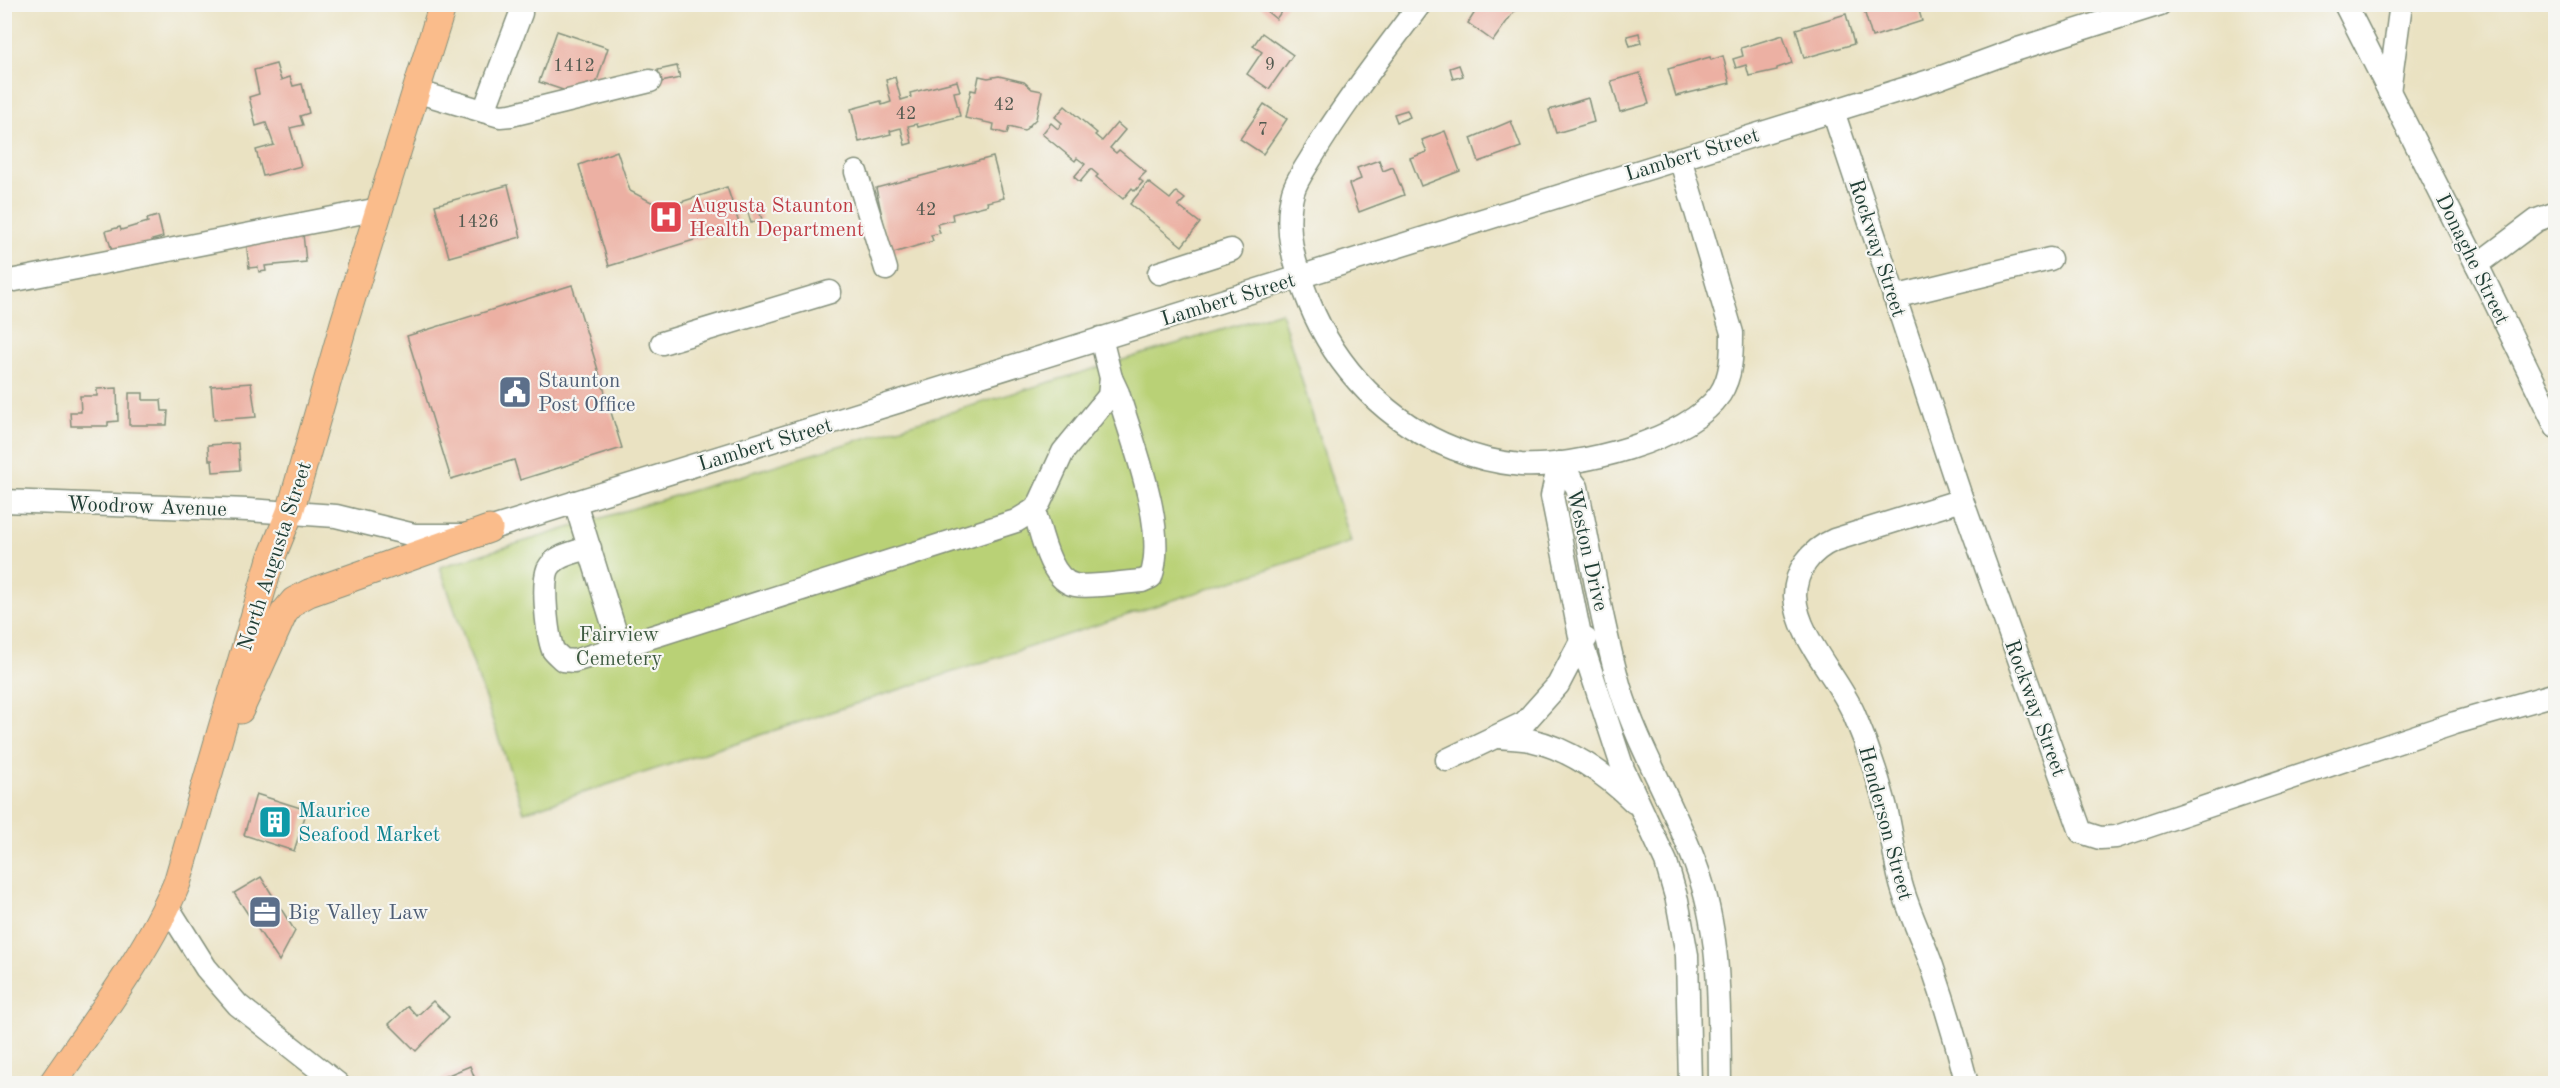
<svg xmlns="http://www.w3.org/2000/svg" width="2560" height="1088" viewBox="0 0 2560 1088" font-family="'Old Standard TT',serif">
<style>
.green{fill:#b9d176;stroke:#6c8755;stroke-width:1.5}
.building{fill:#ecb0a3}
.lines{fill:none;stroke-linecap:round;stroke-linejoin:round}
.minor-casing{stroke:#84907b;stroke-width:25}
.major-casing{stroke:#84907b;stroke-width:29}
.minor{stroke:#fff;stroke-width:22}
.major{stroke:#fabc8b;stroke-width:27}
.labels{text-anchor:middle;stroke-width:4.5;stroke-linejoin:round;paint-order:stroke}
.number-label{font-size:18px;fill:#525a50}
.street-label{font-size:21px;fill:#1f3d34;stroke:#f6f6f2}
.health-label{font-size:21px;fill:#be3a42;stroke:#f6f6f2;text-anchor:start}
.service-label{font-size:21px;fill:#4e5e75;stroke:#f6f6f2;text-anchor:start}
.park-label{font-size:21px;fill:#3e5b41;stroke:#f6f6f2}
.culture-label{font-size:21px;fill:#0d838f;stroke:#f6f6f2;text-anchor:start}
</style>
<rect width="100%" height="100%" fill="#f6f6f2"/>
<filter id="ink" filterUnits="userSpaceOnUse"><feTurbulence type="fractalNoise" baseFrequency=".0167" numOctaves="2"/><feDisplacementMap in="SourceGraphic" scale="12" xChannelSelector="R" yChannelSelector="G"/><feConvolveMatrix kernelMatrix="1 2 1 2 8 2 1 2 1" color-interpolation-filters="sRGB"/></filter>
<filter id="wash" filterUnits="userSpaceOnUse"><feTurbulence type="fractalNoise" baseFrequency=".008" numOctaves="4" result="noise"/><feDisplacementMap in="SourceGraphic" scale="24" xChannelSelector="R" yChannelSelector="G"/><feGaussianBlur stdDeviation="1.35" result="paint"/><feColorMatrix in="noise" values="0 0 0 0 0 0 0 0 0 0 0 0 0 0 0 0 0 1.4 0 .05"/><feComposite in="paint" operator="in"/></filter>
<g filter="url(#wash)">
<rect width="100%" height="100%" fill="#eae2c2"/>
<path class="green" d="M 1281,312 L 1351,542 L 524,812 L 440,567 Z"/>
<g id="blocks">
<g class="building">
<path d="M 1258,4 L 1287,4 L 1276,19 Z"/>
<path d="M 1480,4 L 1518,6 L 1493,41 L 1468,23 Z"/>
<path d="M 1871,4 L 1917,4 L 1922,21 L 1872,37 L 1863,7 Z"/>
<path d="M 1846,14 L 1854,44 L 1804,58 L 1796,29 Z"/>
<path d="M 557,31 L 608,48 L 594,90 L 572,93 L 539,82 Z"/>
<path d="M 1262,33 L 1293,55 L 1269,89 L 1247,74 L 1262,52 L 1253,46 Z"/>
<path d="M 1639,33 L 1641,43 L 1630,46 L 1627,36 Z"/>
<path d="M 1783,35 L 1792,63 L 1777,68 L 1777,70 L 1749,76 L 1746,65 L 1736,68 L 1733,59 L 1743,56 L 1741,48 Z"/>
<path d="M 1723,56 L 1730,83 L 1676,96 L 1668,69 L 1710,57 L 1711,60 Z"/>
<path d="M 276,64 L 281,80 L 290,77 L 293,86 L 302,84 L 309,113 L 300,116 L 303,125 L 290,128 L 301,166 L 263,176 L 256,150 L 274,145 L 266,123 L 256,126 L 249,97 L 259,94 L 254,70 Z"/>
<path d="M 1459,65 L 1463,76 L 1453,79 L 1450,68 Z"/>
<path d="M 677,66 L 680,78 L 661,82 L 658,70 Z"/>
<path d="M 1640,73 L 1649,104 L 1620,112 L 1611,81 Z"/>
<path d="M 979,76 L 988,78 L 999,76 L 1024,82 L 1032,89 L 1042,91 L 1036,119 L 1024,131 L 1009,127 L 1007,134 L 993,130 L 994,124 L 965,118 L 971,90 L 976,91 Z"/>
<path d="M 895,77 L 901,100 L 911,97 L 910,93 L 957,81 L 960,91 L 954,92 L 960,116 L 918,127 L 917,124 L 908,126 L 912,143 L 905,145 L 901,128 L 890,131 L 891,134 L 859,142 L 851,109 L 881,101 L 882,105 L 891,102 L 886,80 Z"/>
<path d="M 1588,98 L 1594,122 L 1556,133 L 1549,110 Z"/>
<path d="M 1264,104 L 1287,119 L 1263,154 L 1240,139 Z"/>
<path d="M 1065,106 L 1097,133 L 1095,135 L 1102,141 L 1117,123 L 1125,130 L 1110,148 L 1116,153 L 1119,150 L 1146,172 L 1139,179 L 1143,182 L 1135,191 L 1132,188 L 1123,199 L 1096,177 L 1098,175 L 1091,169 L 1080,182 L 1074,177 L 1085,164 L 1077,158 L 1075,161 L 1042,134 L 1051,123 L 1058,129 L 1062,123 L 1055,117 Z"/>
<path d="M 1407,110 L 1410,117 L 1397,122 L 1394,114 Z"/>
<path d="M 1511,121 L 1521,147 L 1479,162 L 1471,138 Z"/>
<path d="M 1445,131 L 1460,171 L 1421,186 L 1410,158 L 1427,152 L 1422,140 Z"/>
<path d="M 617,151 L 630,191 L 663,208 L 727,187 L 740,226 L 609,266 L 579,165 Z"/>
<path d="M 993,157 L 1004,198 L 987,202 L 988,205 L 952,214 L 953,220 L 937,224 L 940,233 L 931,235 L 933,241 L 890,254 L 876,188 Z"/>
<path d="M 1379,160 L 1383,171 L 1393,167 L 1404,195 L 1359,212 L 1349,184 L 1361,179 L 1357,168 Z"/>
<path d="M 1148,182 L 1170,199 L 1176,192 L 1185,199 L 1178,206 L 1200,223 L 1182,246 L 1130,204 Z"/>
<path d="M 508,185 L 521,237 L 449,257 L 435,205 Z"/>
<path d="M 756,203 L 762,219 L 751,223 L 746,206 Z"/>
<path d="M 158,216 L 163,237 L 152,240 L 153,243 L 112,251 L 106,231 L 120,227 L 121,230 L 148,222 L 147,219 Z"/>
<path d="M 303,234 L 306,262 L 265,266 L 266,271 L 259,272 L 258,267 L 249,268 L 246,240 Z"/>
<path d="M 572,285 L 622,448 L 520,480 L 514,460 L 451,479 L 407,336 Z"/>
<path d="M 251,383 L 256,417 L 214,420 L 211,386 Z"/>
<path d="M 117,388 L 118,421 L 108,422 L 108,426 L 71,426 L 70,412 L 81,412 L 80,396 L 97,396 L 97,389 Z"/>
<path d="M 129,393 L 143,393 L 143,400 L 161,400 L 162,411 L 168,411 L 167,425 L 129,425 Z"/>
<path d="M 238,443 L 240,470 L 213,472 L 212,460 L 209,460 L 208,445 Z"/>
<path d="M 256,794 L 307,810 L 294,851 L 244,835 Z"/>
<path d="M 261,877 L 295,931 L 279,961 L 234,893 Z"/>
<path d="M 433,1001 L 449,1017 L 416,1051 L 389,1024 L 408,1006 L 417,1016 Z"/>
<path d="M 470,1066 L 477,1084 L 443,1084 L 441,1078 Z"/>
</g>
</g>
</g>
<g filter="url(#ink)">
<use href="#blocks" fill-opacity="0" stroke="#84907b" stroke-width="1.5"/>
<g class="lines">
<defs>
<g id="minor">
<path d="M 1420,4 C 1382,55 1342,106 1310,160 C 1304,170 1296,181 1293,192 C 1283,230 1295,267 1309,302 C 1336,369 1388,423 1455,449 C 1476,458 1499,463 1521,465 C 1575,468 1688,441 1720,394 C 1732,376 1732,353 1732,333 L 1680,158"/>
<path d="M 2345,4 L 2477,265 L 2556,427"/>
<path d="M 415,91 L 500,116 L 511,115 L 650,81"/>
<path d="M 2389,92 L 2401,4"/>
<path d="M 484,111 L 521,13"/>
<path d="M 1833,111 L 1962,500 L 2081,832 L 2100,838 L 2116,837 L 2455,723 L 2556,694"/>
<path d="M 856,172 L 886,269"/>
<path d="M 2477,265 L 2537,220 L 2556,213"/>
<path d="M 1159,273 L 1231,250"/>
<path d="M 15,280 L 379,209"/>
<path d="M 1894,297 L 2050,259"/>
<path d="M 662,343 L 830,292"/>
<path d="M 1559,463 L 1577,487 C 1591,554 1601,622 1620,688 C 1639,749 1673,803 1695,863 C 1722,933 1719,1010 1720,1084"/>
<path d="M 1559,463 L 1552,496 L 1581,641 L 1623,769 L 1666,862 L 1677,900 L 1687,955 L 1690,1084"/>
<path d="M 1962,500 L 1834,540 C 1811,550 1795,570 1795,596 C 1797,637 1838,677 1854,714 C 1866,742 1877,774 1885,804 C 1892,831 1894,858 1901,884 C 1909,913 1922,938 1932,966 C 1945,1004 1957,1044 1967,1084"/>
<path d="M 4,501 L 248,510 L 336,516 L 414,535 L 465,535 L 489,529 L 1939,78 L 2018,49 L 2160,4"/>
<path d="M 575,502 L 620,647"/>
<path d="M 1034,510 C 1041,531 1049,580 1075,585 C 1091,588 1124,582 1142,581 L 1151,577 C 1168,528 1132,442 1118,393 L 1111,378"/>
<path d="M 590,548 C 576,552 555,555 548,569 C 542,584 547,635 553,650 C 555,653 560,657 563,660 L 574,661 L 620,647 L 1016,521 L 1034,510 L 1040,502 L 1063,452 L 1109,396 L 1111,378 L 1101,338"/>
<path d="M 1497,737 C 1508,738 1519,738 1530,740 C 1568,748 1607,775 1634,802"/>
<path d="M 1447,760 L 1524,723 L 1558,685 L 1581,641 L 1586,639"/>
<path d="M 167,906 L 206,968 L 238,1005 L 338,1084"/>
</g>
<g id="major">
<path d="M 240,710 L 284,613 L 294,601 L 309,593 L 489,529"/>
<path d="M 52,1084 C 95,1021 148,953 177,883 L 271,559 L 290,512 L 344,323 L 443,4"/>
</g>
</defs>
<use href="#minor" class="minor-casing"/>
<use href="#major" class="major-casing"/>
<use href="#minor" class="minor"/>
<use href="#major" class="major"/>
</g>
</g>
<defs>
<symbol id="hospital-square" viewBox="-11 -11 22 22"><rect x="-9" y="-9" width="18" height="18" rx="4" fill="#e0444e" stroke="#f6f6f2"/><path d="M-5-5h3v3.5h4V-5h3V5h-3V1.5h-4V5h-3Z" fill="#fff"/></symbol>
<symbol id="civic-square" viewBox="-11 -11 22 22"><rect x="-9" y="-9" width="18" height="18" rx="4" fill="#5c6f8a" stroke="#f6f6f2"/><path d="M-.6-6.5H3V-4.5H.6V-3L4-1V1h2V6H-6V1h2V-1L-.6-3ZM-1.2 2.5V6h2.4V2.5Z" fill="#fff"/></symbol>
<symbol id="building-square" viewBox="-11 -11 22 22"><rect x="-9" y="-9" width="18" height="18" rx="4" fill="#0f9aa8" stroke="#f6f6f2"/><path d="M-4-6H4V6H1V3H-1V6H-4ZM-2.5-4.3h1.7v1.8h-1.7ZM.8-4.3h1.7v1.8H.8ZM-2.5-1h1.7V.8h-1.7ZM.8-1h1.7V.8H.8Z" fill="#fff"/></symbol>
<symbol id="office-square" viewBox="-11 -11 22 22"><rect x="-9" y="-9" width="18" height="18" rx="4" fill="#5c6f8a" stroke="#f6f6f2"/><path d="M-6-3h4V-5.5h4V-3h4V5H-6ZM-1-4.5V-3h2v-1.5ZM-6 0V1H6V0Z" fill="#fff"/></symbol>
</defs>
<g fill-rule="evenodd">
<use href="#hospital-square" x="647" y="198" width="38" height="38"/>
<use href="#civic-square" x="496" y="373" width="38" height="38"/>
<use href="#building-square" x="256" y="803" width="38" height="38"/>
<use href="#office-square" x="246" y="893" width="38" height="38"/>
</g>
<g class="labels">
<g class="number-label">
<text x="1270" y="70">9</text>
<text x="574" y="71">1412</text>
<text x="1004" y="110">42</text>
<text x="906" y="119">42</text>
<text x="1263" y="135">7</text>
<text x="926" y="215">42</text>
<text x="478" y="227">1426</text>
</g>
<g class="street-label">
<text transform="translate(1692 154) rotate(-17)" y="7">Lambert Street</text>
<text transform="translate(1878 248) rotate(72)" y="7">Rockway Street</text>
<text transform="translate(2473 259) rotate(64)" y="7">Donaghe Street</text>
<text transform="translate(1228 299) rotate(-17)" y="7">Lambert Street</text>
<text transform="translate(765 444) rotate(-17)" y="7">Lambert Street</text>
<text transform="translate(147 506) rotate(2)" y="7">Woodrow Avenue</text>
<text transform="translate(1588 550) rotate(77)" y="7">Weston Drive</text>
<text transform="translate(274 556) rotate(-72)" y="7">North Augusta Street</text>
<text transform="translate(2036 708) rotate(70)" y="7">Rockway Street</text>
<text transform="translate(1886 823) rotate(75)" y="7">Henderson Street</text>
</g>
<g class="health-label">
<text x="689" y="212">Augusta Staunton<tspan x="689" dy="24">Health Department</tspan></text>
</g>
<g class="service-label">
<text x="538" y="387">Staunton<tspan x="538" dy="24">Post Office</tspan></text>
<text x="288" y="919">Big Valley Law</text>
</g>
<g class="park-label">
<text x="619" y="641">Fairview<tspan x="619" dy="24">Cemetery</tspan></text>
</g>
<g class="culture-label">
<text x="298" y="817">Maurice<tspan x="298" dy="24">Seafood Market</tspan></text>
</g>
</g>
<rect width="2560" height="1088" fill="none" stroke="#f6f6f2" stroke-width="24"/>
</svg>
